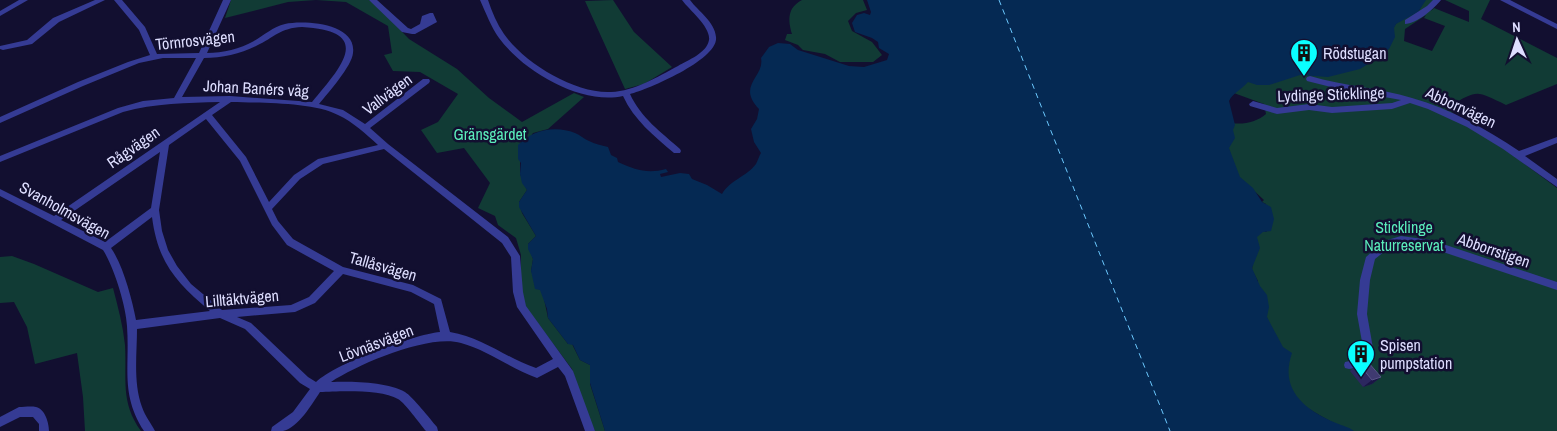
<svg xmlns="http://www.w3.org/2000/svg" width="1557" height="431" viewBox="0 0 1557 431" font-family="'Archivo Narrow',sans-serif">
<style>
.green{fill:#113b35;fill-rule:evenodd}
.water{fill:#052953}
.lines{fill:none;stroke-linecap:round;stroke-linejoin:round}
.ferry{stroke:#6cc9ff;stroke-width:1;stroke-dasharray:5.5 4.5;stroke-linecap:butt}
.minor{fill:#353b94;fill-rule:evenodd}
.wall{fill:#2c275f}
.shaded-wall{fill:#1a1545}
.building{fill:#3f3a70;stroke:#585487}
.labels{text-anchor:middle;stroke-width:5;stroke-linejoin:round;paint-order:stroke}
.street-label{font-size:16px;fill:#dedeff;stroke:#120f30}
.poi-label{font-size:16px;fill:#dedeff;stroke:#120f30;text-anchor:start}
.park-label{font-size:16px;fill:#5beebb;stroke:#120f30}
</style>
<rect width="100%" height="100%" fill="#120f30"/>
<g class="green">
<path d="M 231,0 L 369,0 L 375,4 L 409,39 L 457,69 L 489,98 L 522,122 L 574,93 L 584,97 L 548,129 L 533,133 L 520,153 L 520,174 L 527,190 L 519,202 L 522,213 L 536,236 L 528,244 L 533,259 L 531,271 L 543,294 L 548,318 L 568,344 L 572,344 L 580,360 L 590,365 L 590,384 L 605,431 L 595,431 L 586,412 L 572,369 L 525,306 L 521,293 L 521,255 L 516,238 L 498,225 L 495,216 L 478,208 L 490,183 L 464,148 L 437,153 L 421,130 L 438,122 L 458,94 L 420,72 L 393,71 L 384,55 L 392,53 L 388,26 L 346,2 L 316,0 L 288,2 L 225,18 Z"/>
<path d="M 613,0 L 634,32 L 672,67 L 644,84 L 625,89 L 585,1 Z"/>
<path d="M 802,0 L 863,0 L 867,10 L 856,13 L 848,21 L 852,31 L 872,42 L 882,55 L 873,62 L 840,62 L 825,54 L 803,50 L 798,45 L 785,40 L 787,34 L 792,34 C 788,20 787,8 802,0 Z"/>
<path d="M 1425,0 L 1438,0 L 1431,11 L 1434,8 L 1469,22 L 1469,11 L 1445,0 L 1490,0 L 1481,19 L 1557,58 L 1557,84 L 1506,105 C 1476,91 1479,89 1450,106 L 1455,118 L 1510,153 L 1557,188 L 1557,431 L 1350,431 C 1334,423 1290,402 1285,385 C 1282,374 1283,359 1282,347 L 1273,338 L 1257,283 L 1258,281 L 1252,270 L 1255,236 L 1262,230 L 1266,232 L 1270,228 L 1266,204 L 1262,202 L 1264,200 L 1237,175 L 1227,143 L 1232,123 C 1243,125 1257,122 1266,114 L 1264,104 L 1231,92 L 1246,82 L 1393,28 L 1398,21 L 1418,12 ZM 1426,15 L 1424,18 L 1445,26 L 1432,51 L 1404,41 L 1405,29 Z"/>
<path d="M 12,256 L 34,264 L 98,292 L 113,288 C 118,307 123,326 125,345 C 127,379 120,402 141,431 L 85,431 L 83,397 L 77,353 L 35,364 L 27,327 L 14,302 L 0,303 L 0,257 Z"/>
</g>
<path class="water" d="M 867,0 L 1426,0 L 1418,12 L 1396,24 L 1394,28 L 1395,37 L 1389,49 L 1376,57 L 1373,61 L 1360,69 L 1328,77 L 1300,75 L 1269,85 L 1257,85 L 1248,82 C 1242,89 1232,94 1229,101 L 1235,125 L 1233,130 L 1235,138 L 1229,148 L 1240,177 L 1253,188 L 1262,202 L 1271,207 L 1274,219 L 1271,231 L 1263,232 L 1257,237 L 1260,248 L 1252,268 L 1260,286 L 1267,295 L 1269,307 L 1267,317 L 1283,347 L 1292,353 C 1279,390 1305,410 1336,423 C 1343,426 1349,427 1354,431 L 605,431 L 590,383 L 590,365 L 580,360 L 573,345 L 568,344 L 548,318 L 547,309 L 540,290 L 535,289 L 531,271 L 533,259 L 528,249 L 528,244 L 536,236 L 519,207 L 519,202 L 527,190 L 522,183 L 520,174 L 521,163 L 518,159 L 518,145 C 532,130 555,125 575,133 C 580,135 584,139 589,141 C 595,144 601,145 608,147 L 611,155 L 617,158 L 618,162 C 635,170 648,174 666,169 L 668,172 L 660,174 L 661,177 L 680,173 L 689,174 L 692,179 L 707,185 L 722,194 C 730,180 746,177 756,164 C 758,160 759,156 761,153 L 754,142 L 751,129 L 757,119 L 759,109 C 736,85 765,77 761,58 L 769,47 L 778,43 L 790,44 L 798,50 L 849,66 L 864,67 L 887,60 L 889,54 L 879,48 L 878,42 L 872,38 L 855,32 L 852,23 L 857,15 L 864,13 L 870,15 L 871,12 Z"/>
<g class="lines">
<path class="ferry" d="M 999,0 L 1170,431"/>
<g class="minor">
<path d="M 19,0 L 28,0 L 0,16 L 0,11 Z"/>
<path d="M 95,0 L 105,0 L 59,22 L 32,44 L 3,50 L 0,49 L 0,46 L 27,40 L 53,18 Z"/>
<path d="M 114,0 L 122,0 L 145,27 L 157,54 L 199,53 L 223,0 L 231,0 L 207,53 C 223,53 240,49 254,41 C 264,35 273,27 285,24 C 304,20 357,23 353,53 C 352,66 328,93 319,104 L 343,110 L 365,124 L 423,79 L 429,79 L 430,81 L 429,83 L 370,128 L 388,144 L 508,237 L 520,256 L 523,292 L 526,306 L 573,371 L 595,431 L 585,431 L 565,376 L 558,367 L 537,378 C 510,368 487,350 461,343 C 428,334 359,364 331,382 C 351,381 388,382 405,392 C 413,397 430,419 437,427 L 438,431 L 426,431 C 419,423 406,404 398,399 C 382,389 339,391 320,392 C 312,404 298,428 283,431 C 280,431 275,431 271,431 L 272,427 L 293,412 L 310,389 L 300,383 L 245,329 L 220,318 L 137,329 C 137,354 133,382 142,407 C 145,416 151,423 155,431 L 144,431 C 120,394 130,367 127,326 C 126,306 114,267 103,250 L 0,196 L 0,189 L 54,216 L 220,102 C 187,103 155,103 123,112 L 0,162 L 0,156 L 118,108 L 143,101 L 174,98 L 196,58 L 163,58 L 139,63 L 83,86 L 0,123 L 0,117 L 78,82 L 128,62 L 150,55 L 139,30 ZM 302,27 C 376,31 340,68 312,102 L 230,96 L 182,97 L 204,58 C 222,58 240,54 256,46 C 275,37 280,28 302,27 ZM 231,102 C 260,103 313,102 338,115 C 353,122 366,134 378,145 L 318,159 L 294,175 L 269,202 L 246,157 L 212,115 ZM 206,119 L 240,161 L 272,225 L 287,245 L 334,271 L 309,297 L 291,305 L 222,310 L 191,284 L 177,266 L 168,250 L 162,231 L 159,210 L 169,145 ZM 384,149 L 502,243 L 511,257 L 513,292 L 517,307 L 553,359 L 536,368 C 506,358 482,337 450,332 L 441,299 L 413,285 L 343,267 L 293,239 L 278,221 L 272,209 L 300,179 L 323,164 ZM 160,152 L 151,208 L 105,242 L 61,220 ZM 152,217 C 158,263 176,282 210,311 L 136,320 C 132,299 123,265 111,248 ZM 343,274 L 411,292 L 434,304 L 440,332 C 412,335 337,363 316,382 L 308,377 L 251,323 L 237,317 L 295,312 L 315,303 Z"/>
<path d="M 369,0 L 377,0 L 408,28 L 411,29 L 420,24 L 422,16 L 430,13 L 433,13 L 437,22 L 415,34 L 412,34 L 402,32 Z"/>
<path d="M 480,0 L 488,0 C 492,12 497,24 504,34 C 524,63 575,94 611,92 C 635,91 657,77 678,66 C 688,60 707,53 709,40 C 711,27 690,11 682,0 L 690,0 C 698,11 715,22 716,37 C 719,59 649,89 630,94 C 641,118 661,132 680,149 L 681,151 L 680,153 L 674,153 C 654,136 634,120 623,96 C 581,105 524,72 499,38 C 491,27 486,13 480,0 Z"/>
<path d="M 1433,0 L 1441,0 C 1434,9 1416,24 1405,24 L 1405,20 L 1427,6 Z"/>
<path d="M 1500,0 L 1510,0 L 1557,24 L 1557,29 Z"/>
<path d="M 1310,76 C 1344,86 1379,88 1412,98 C 1451,109 1486,129 1519,151 L 1557,137 L 1557,143 L 1525,156 L 1557,179 L 1557,187 L 1503,149 L 1467,127 L 1428,109 L 1410,103 L 1392,109 L 1332,113 L 1309,110 L 1277,114 L 1250,106 L 1249,104 L 1253,101 L 1277,108 L 1309,104 L 1332,107 L 1392,103 L 1401,100 L 1335,88 L 1307,81 L 1306,79 L 1307,77 Z"/>
<path d="M 1401,236 L 1431,240 L 1557,282 L 1557,290 L 1431,248 L 1401,244 L 1390,247 L 1375,259 L 1370,280 L 1367,314 L 1374,354 L 1366,366 L 1349,369 L 1345,368 L 1344,365 L 1345,362 L 1359,359 L 1364,353 L 1357,314 L 1360,280 L 1366,257 L 1384,241 Z"/>
<path d="M 19,407 C 24,407 31,406 36,407 C 45,409 49,423 49,431 L 39,431 L 39,424 L 33,417 L 20,417 L 0,427 L 0,417 Z"/>
</g>
</g>
<path class="wall" d="M 1358,363 L 1381,377 L 1372,384 L 1363,387 L 1350,371 Z"/>
<path class="shaded-wall" d="M 1381,377 L 1372,384 L 1363,387 L 1372,380 Z"/>
<path class="building" d="M 1368,362 L 1381,377 L 1372,380 L 1358,363 Z"/>
<defs>
<symbol id="building-pin" viewBox="-11 -11 22 30"><path d="M0 17L-7.5 6A9.5 9.5 0 1 1 7.5 6Z" fill="#0afeff" stroke="#120f30"/><path d="M-4-6H4V6H1V3H-1V6H-4ZM-2.5-4.3h1.7v1.8h-1.7ZM.8-4.3h1.7v1.8H.8ZM-2.5-1h1.7V.8h-1.7ZM.8-1h1.7V.8H.8Z" fill="#111"/></symbol>
</defs>
<g fill-rule="evenodd">
<use href="#building-pin" x="1288" y="37" width="32" height="43"/>
<use href="#building-pin" x="1345" y="338" width="32" height="43"/>
</g>
<g class="labels">
<g class="street-label">
<text transform="translate(195 40) rotate(-6)" y="6">Törnrosvägen</text>
<text transform="translate(256 88) rotate(3)" y="6">Johan Banérs väg</text>
<text transform="translate(387 94) rotate(-37)" y="6">Vallvägen</text>
<text transform="translate(1331 94) rotate(-2)" y="6">Lydinge Sticklinge</text>
<text transform="translate(1461 107) rotate(25)" y="6">Abborrvägen</text>
<text transform="translate(133 147) rotate(-35)" y="6">Rågvägen</text>
<text transform="translate(65 210) rotate(29)" y="6">Svanholmsvägen</text>
<text transform="translate(1494 250) rotate(19)" y="6">Abborrstigen</text>
<text transform="translate(383 266) rotate(16)" y="6">Tallåsvägen</text>
<text transform="translate(242 298) rotate(-5)" y="6">Lilltäktvägen</text>
<text transform="translate(376 343) rotate(-21)" y="6">Lövnäsvägen</text>
</g>
<g class="poi-label">
<text x="1323" y="59">Rödstugan</text>
<text x="1380" y="351">Spisen<tspan x="1380" dy="18">pumpstation</tspan></text>
</g>
<g class="park-label">
<text x="490" y="140">Gränsgärdet</text>
<text x="1404" y="233">Sticklinge<tspan x="1404" dy="18">Naturreservat</tspan></text>
</g>
</g>
<g transform="translate(1517 40) rotate(357)" stroke="#120f30" stroke-width="4" paint-order="stroke">
<path d="M0-4L9 19L0 12L-9 19Z" fill="#dedeff"/>
<text y="-8" font-size="14" font-weight="bold" text-anchor="middle" fill="#dedeff">N</text>
</g>
</svg>
